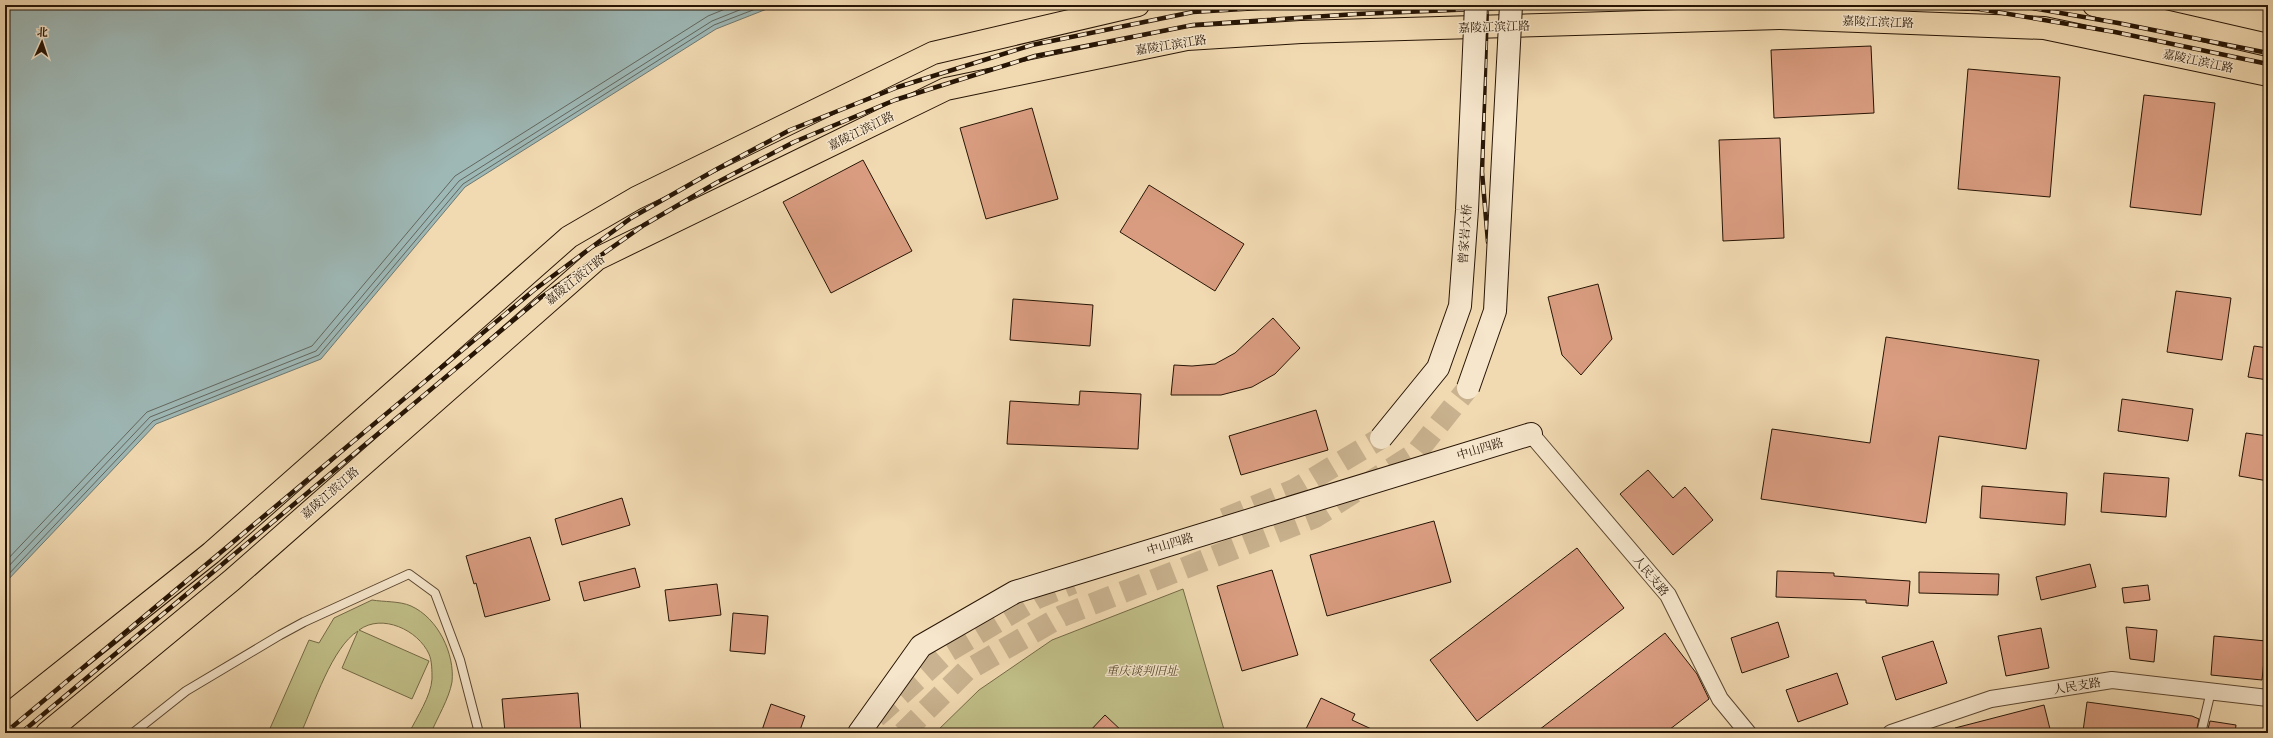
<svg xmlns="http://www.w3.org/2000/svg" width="2273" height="738" viewBox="0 0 2273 738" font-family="'IM FELL French Canon','Noto Serif SC',serif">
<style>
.green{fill:#c0be87;stroke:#746a46}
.water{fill:#9eb8b6;stroke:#6e776f}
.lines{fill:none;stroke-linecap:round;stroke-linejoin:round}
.shore{stroke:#62665e;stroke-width:1}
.building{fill:#d99c80;stroke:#271505}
.secondary-tunnel{stroke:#c9b28f;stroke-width:22;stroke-dasharray:22 11;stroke-linecap:butt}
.lane-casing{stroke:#5a4630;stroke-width:10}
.street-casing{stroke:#5a4630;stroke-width:18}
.secondary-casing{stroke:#271505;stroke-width:24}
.primary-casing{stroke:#271505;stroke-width:24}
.lane{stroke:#f6e6cc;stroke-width:8}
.street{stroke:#f6e6cc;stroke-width:16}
.secondary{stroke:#f6e6cc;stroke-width:22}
.primary{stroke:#f1d9b1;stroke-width:22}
.rail-casing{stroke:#271505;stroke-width:4.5}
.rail{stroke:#f6e6cc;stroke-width:3;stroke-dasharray:9;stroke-linecap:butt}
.secondary-bridge-casing{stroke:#271505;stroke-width:24;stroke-linecap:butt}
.secondary-bridge{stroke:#f6e6cc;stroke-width:22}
.labels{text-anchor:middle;stroke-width:3;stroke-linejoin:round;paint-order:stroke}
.street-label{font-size:12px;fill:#271505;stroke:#f6e6cc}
.park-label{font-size:12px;font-style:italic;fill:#55482c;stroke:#f6e6cc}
</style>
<rect width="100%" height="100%" fill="#f1d9b1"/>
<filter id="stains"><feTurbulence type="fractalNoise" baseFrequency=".005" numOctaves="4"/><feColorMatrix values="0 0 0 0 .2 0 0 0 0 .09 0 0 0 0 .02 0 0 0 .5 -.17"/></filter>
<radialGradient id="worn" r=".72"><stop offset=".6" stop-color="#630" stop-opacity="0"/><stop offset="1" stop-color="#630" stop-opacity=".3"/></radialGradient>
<g class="green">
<path d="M 1183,589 L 1225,733 L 935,733 L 979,690 L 1052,640 Z"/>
<path d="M 372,600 C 384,602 400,601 411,606 C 438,618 455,654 452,682 C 449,699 437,718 431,733 L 409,733 C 417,717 431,696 432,679 C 432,671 432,661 429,654 C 418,630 382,613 359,630 L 429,661 L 412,699 L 342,668 L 358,631 C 332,647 314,704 301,733 L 268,733 L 309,640 L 319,643 L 334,618 Z"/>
</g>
<path class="water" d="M 5,5 L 777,5 L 716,29 L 465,187 L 321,359 L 156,424 L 5,583 Z"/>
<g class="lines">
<g class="shore">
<path d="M 5,562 L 147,412 L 312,346 L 455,176 L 708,16 L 735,5"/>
<path d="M 5,570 L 150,417 L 316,351 L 459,181 L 712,21 L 752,5"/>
<path d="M 5,578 L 153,421 L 319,355 L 463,184 L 714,25 L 766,5"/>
</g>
</g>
<g class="building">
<path d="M 1871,46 L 1874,113 L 1774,118 L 1771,50 Z"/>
<path d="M 1968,69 L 2060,77 L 2050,197 L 1958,189 Z"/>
<path d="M 2144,95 L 2215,103 L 2201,215 L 2130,207 Z"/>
<path d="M 1032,108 L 1058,199 L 986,219 L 960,128 Z"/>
<path d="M 1780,138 L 1784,238 L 1723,241 L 1719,140 Z"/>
<path d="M 863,160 L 912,251 L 831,293 L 783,202 Z"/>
<path d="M 1149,185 L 1244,244 L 1215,291 L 1120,232 Z"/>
<path d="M 1598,284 L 1612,339 L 1581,375 L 1562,355 L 1548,297 Z"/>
<path d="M 2176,291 L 2231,298 L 2222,360 L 2167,352 Z"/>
<path d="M 1013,299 L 1093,305 L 1090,346 L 1010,340 Z"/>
<path d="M 1273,318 L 1300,348 L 1275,374 L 1252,387 L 1221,395 L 1171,395 L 1174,365 L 1192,366 L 1215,364 L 1235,353 Z"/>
<path d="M 1886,337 L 2039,360 L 2026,449 L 1939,436 L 1926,523 L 1761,499 L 1772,429 L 1870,443 Z"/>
<path d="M 2254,346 L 2268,348 L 2268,380 L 2248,377 Z"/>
<path d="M 1080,391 L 1141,394 L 1138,449 L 1007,444 L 1010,401 L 1079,405 Z"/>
<path d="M 2122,399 L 2193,409 L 2188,441 L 2118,431 Z"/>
<path d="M 1316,410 L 1328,450 L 1241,475 L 1229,436 Z"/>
<path d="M 2246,433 L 2268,436 L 2268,481 L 2239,476 Z"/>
<path d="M 1648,470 L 1673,498 L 1685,487 L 1713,520 L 1673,555 L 1620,494 Z"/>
<path d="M 2104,473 L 2169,478 L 2166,517 L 2101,512 Z"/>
<path d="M 1982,486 L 2067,493 L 2065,525 L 1980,518 Z"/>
<path d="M 622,498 L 630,525 L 562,545 L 555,519 Z"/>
<path d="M 1434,521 L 1451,582 L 1327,616 L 1310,555 Z"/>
<path d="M 530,537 L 550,600 L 485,617 L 476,583 L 474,584 L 466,556 Z"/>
<path d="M 1577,548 L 1624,608 L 1477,721 L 1430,660 Z"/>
<path d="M 2090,564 L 2096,587 L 2041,600 L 2036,577 Z"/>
<path d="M 635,568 L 640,587 L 584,601 L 579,582 Z"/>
<path d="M 1272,570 L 1298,655 L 1242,671 L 1217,586 Z"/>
<path d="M 1777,571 L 1834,573 L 1834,576 L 1910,581 L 1908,606 L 1866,603 L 1866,600 L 1776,597 Z"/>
<path d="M 1919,572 L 1999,574 L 1998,595 L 1919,593 Z"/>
<path d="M 717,584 L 721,615 L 669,621 L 665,590 Z"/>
<path d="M 2148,585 L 2150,600 L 2124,603 L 2122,588 Z"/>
<path d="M 733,613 L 768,616 L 765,654 L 730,651 Z"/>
<path d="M 1778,622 L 1789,657 L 1742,673 L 1731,638 Z"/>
<path d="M 2126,627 L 2157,630 L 2154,662 L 2130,659 Z"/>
<path d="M 2041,628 L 2049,668 L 2006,676 L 1998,636 Z"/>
<path d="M 1665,633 L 1697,674 L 1709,699 L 1665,733 L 1535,733 Z"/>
<path d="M 2214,636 L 2266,641 L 2262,680 L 2211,675 Z"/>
<path d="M 1933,641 L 1947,683 L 1896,700 L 1882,657 Z"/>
<path d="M 1837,673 L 1848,704 L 1798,722 L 1786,690 Z"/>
<path d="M 578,693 L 581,733 L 505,733 L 502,699 Z"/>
<path d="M 1321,698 L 1355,714 L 1352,720 L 1380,733 L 1304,733 Z"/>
<path d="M 2087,702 L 2192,716 L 2199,719 L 2196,733 L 2100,733 L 2083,731 Z"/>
<path d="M 771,704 L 805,716 L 799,733 L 761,733 Z"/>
<path d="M 2044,705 L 2051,733 L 1956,733 L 1955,728 Z"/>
<path d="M 1105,715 L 1124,733 L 1088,733 Z"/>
<path d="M 2210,721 L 2236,725 L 2235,733 L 2207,733 Z"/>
</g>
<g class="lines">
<g class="secondary-tunnel">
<path d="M 1224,519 L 1294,490 L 1381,438"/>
<path d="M 876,717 L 949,651 L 1037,598 L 1073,583"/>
<path d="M 903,733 L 966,671 L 1062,616 L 1315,517 L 1416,453 L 1468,388"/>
</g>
<defs>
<g id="lane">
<path d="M 133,733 L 186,691 L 280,635 L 304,622 L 409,574 L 435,593 L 460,660 L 479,733"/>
<path d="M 2201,733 L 2211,691"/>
</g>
<g id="street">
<path d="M 1531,434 L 1668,595 L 1720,699 L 1748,733"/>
<path d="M 1891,733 L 1991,699 L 2112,680 L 2268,698"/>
</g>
<path id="secondary" d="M 859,733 L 921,646 L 1015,592 L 1531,434"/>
<g id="primary">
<path d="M 2094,5 L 2268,45"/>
<path d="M 5,717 L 211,553 L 569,237 L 636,198 L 933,53 L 1138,5"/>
<path d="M 47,733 L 232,580 L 597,259 L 946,89 L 1187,39 L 1301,32 L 1780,18 L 2044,28 L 2268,75"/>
</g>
</defs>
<use href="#lane" class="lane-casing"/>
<use href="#street" class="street-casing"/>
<use href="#secondary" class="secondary-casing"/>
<use href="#primary" class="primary-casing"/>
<use href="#lane" class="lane"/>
<use href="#street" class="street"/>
<use href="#secondary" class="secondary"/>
<use href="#primary" class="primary"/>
<defs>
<g id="rail">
<path d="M 1487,5 L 1482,172 L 1488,242"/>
<path d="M 1502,5 L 1497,121 L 1497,171 L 1502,247"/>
<path d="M 1872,5 L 1979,9 L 2115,32 L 2268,64"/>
<path d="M 2015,5 L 2118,23 L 2268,53"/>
<path d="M 5,733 L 534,290 L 631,218 L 717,169 L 790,130 L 898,87 L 1032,45 L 1193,12 L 1307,5"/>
<path d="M 21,733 L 540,298 L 644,225 L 716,183 L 794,142 L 895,100 L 1035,56 L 1193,25 L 1357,14 L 1524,7 L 1753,5"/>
</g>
</defs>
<use href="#rail" class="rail-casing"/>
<use href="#rail" class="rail"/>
<defs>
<g id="secondary-bridge">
<path d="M 1468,388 L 1495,311 L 1511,5"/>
<path d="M 1381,438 L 1438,368 L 1460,306 L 1467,210 L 1476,5"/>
</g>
</defs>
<use href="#secondary-bridge" class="secondary-bridge-casing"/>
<use href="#secondary-bridge" class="secondary-bridge"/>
</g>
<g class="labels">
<g class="street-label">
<text transform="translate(1878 22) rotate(2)" y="4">嘉陵江滨江路</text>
<text transform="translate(1494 27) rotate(-2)" y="4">嘉陵江滨江路</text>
<text transform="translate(1171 45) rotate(-9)" y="4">嘉陵江滨江路</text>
<text transform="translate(2198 61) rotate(12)" y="4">嘉陵江滨江路</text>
<text transform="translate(861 131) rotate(-26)" y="4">嘉陵江滨江路</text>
<text transform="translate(1465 234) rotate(-86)" y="4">曾家岩大桥</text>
<text transform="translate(575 280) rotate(-39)" y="4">嘉陵江滨江路</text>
<text transform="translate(1480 449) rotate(-17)" y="4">中山四路</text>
<text transform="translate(330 493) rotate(-41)" y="4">嘉陵江滨江路</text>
<text transform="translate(1170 544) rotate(-17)" y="4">中山四路</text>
<text transform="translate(1651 576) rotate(51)" y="4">人民支路</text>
<text transform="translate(2077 686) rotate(-9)" y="4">人民支路</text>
</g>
<g class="park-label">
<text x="1142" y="675">重庆谈判旧址</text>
</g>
</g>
<rect width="2273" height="738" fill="none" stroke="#f1d9b1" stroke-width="20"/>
<rect x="6" y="6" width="2261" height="726" fill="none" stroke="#271505" stroke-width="2"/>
<rect x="10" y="10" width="2253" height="718" fill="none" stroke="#271505"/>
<g transform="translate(42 42) rotate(3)" stroke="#f6e6cc" stroke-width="3" paint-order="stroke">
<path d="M0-3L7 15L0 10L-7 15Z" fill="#271505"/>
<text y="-6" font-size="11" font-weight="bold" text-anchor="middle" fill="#271505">北</text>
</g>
<rect width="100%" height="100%" filter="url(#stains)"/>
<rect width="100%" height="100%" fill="url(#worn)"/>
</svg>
